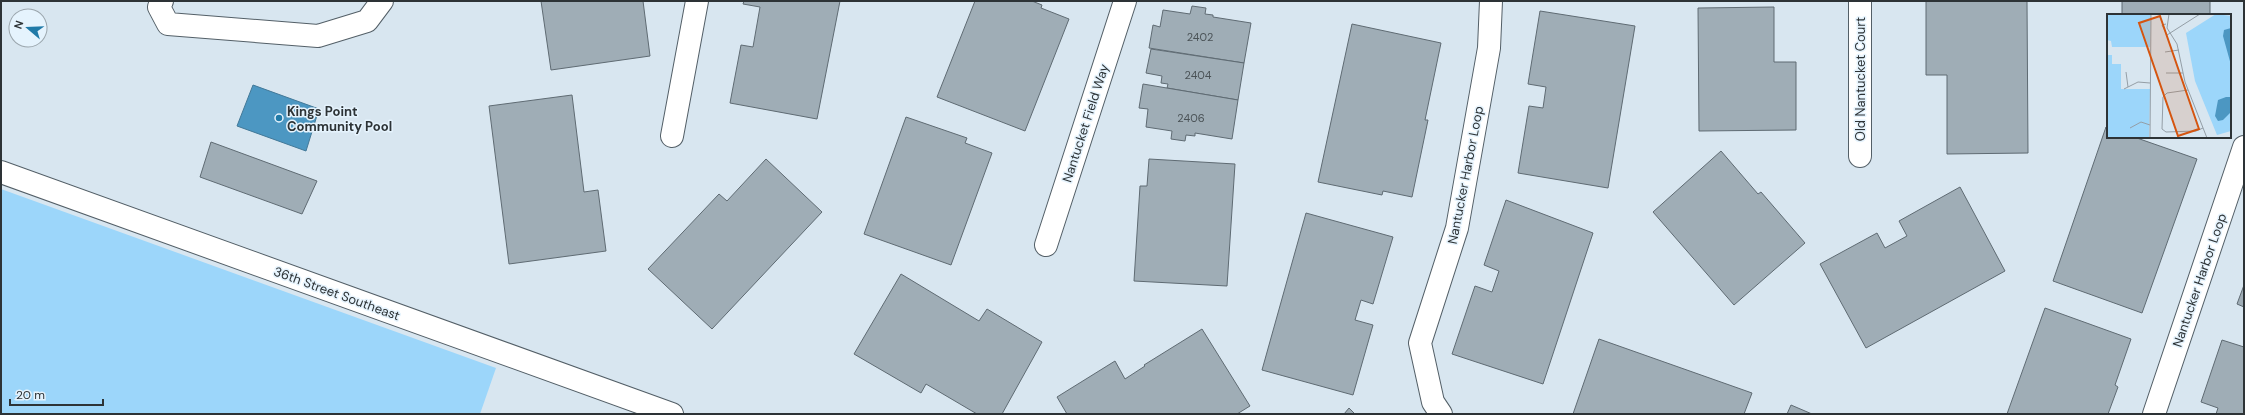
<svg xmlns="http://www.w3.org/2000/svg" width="2245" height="415" viewBox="0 0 2245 415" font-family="'DM Sans',sans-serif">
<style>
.green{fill:#9cd6fa}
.water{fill:#4c97c2;stroke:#437998}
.building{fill:#9fadb6;stroke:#5f6b73}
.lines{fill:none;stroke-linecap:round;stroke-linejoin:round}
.minor-casing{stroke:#535f67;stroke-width:24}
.minor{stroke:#fff;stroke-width:22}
.poi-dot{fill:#207aa8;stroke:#e5f3fd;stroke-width:1.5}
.labels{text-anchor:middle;stroke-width:3;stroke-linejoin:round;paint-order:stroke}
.number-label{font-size:11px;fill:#4a5256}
.street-label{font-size:13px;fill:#2d3336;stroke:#e5f3fd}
.poi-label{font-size:13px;font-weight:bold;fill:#2d3336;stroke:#e5f3fd;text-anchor:start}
.inset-road{fill:none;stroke:#949ea6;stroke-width:1}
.view{fill:#d55510;fill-opacity:0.15;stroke:#d55510;stroke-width:2}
.inset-edge{fill:none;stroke:#2d3336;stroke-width:2}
</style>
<rect width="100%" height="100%" fill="#d8e6f0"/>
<path class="green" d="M 1,189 L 496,368 L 480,414 L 1,414 Z"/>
<path class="water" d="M 253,85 L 319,109 L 306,151 L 237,126 Z"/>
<g class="building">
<path d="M 541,1 L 643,1 L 650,56 L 551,70 Z"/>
<path d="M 744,1 L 840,1 L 817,119 L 730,103 L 741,45 L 753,47 L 760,7 L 743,4 Z"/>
<path d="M 975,1 L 1032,1 L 1042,5 L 1041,8 L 1069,19 L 1025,131 L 937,97 Z"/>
<path d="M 1926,1 L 2027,1 L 2028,153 L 1947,154 L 1947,75 L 1926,75 Z"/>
<rect x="2122" y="1" width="88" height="14"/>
<path d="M 1192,6 L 1206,8 L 1205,14 L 1213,15 L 1213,17 L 1251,23 L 1244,63 L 1149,48 L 1153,25 L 1160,27 L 1163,10 L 1190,14 Z"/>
<path d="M 1774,7 L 1774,62 L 1796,62 L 1796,130 L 1699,131 L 1698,8 Z"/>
<path d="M 1540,11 L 1635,26 L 1608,188 L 1518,173 L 1529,106 L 1543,108 L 1546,87 L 1528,84 Z"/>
<path d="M 1352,24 L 1441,43 L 1425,120 L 1428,120 L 1412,197 L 1383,191 L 1382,195 L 1318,182 Z"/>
<path d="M 1151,49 L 1244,63 L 1238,100 L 1167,88 L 1168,84 L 1161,83 L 1162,76 L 1146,73 Z"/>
<path d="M 1143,84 L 1238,100 L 1232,139 L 1195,133 L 1195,136 L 1186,135 L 1185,141 L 1171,139 L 1172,131 L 1146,127 L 1148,109 L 1139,108 Z"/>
<path d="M 572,95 L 584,192 L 598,190 L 606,251 L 509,264 L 489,106 Z"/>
<path d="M 906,117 L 967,138 L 965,143 L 992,153 L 951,265 L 864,234 Z"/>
<path d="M 2106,127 L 2108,137 L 2134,137 L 2197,159 L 2142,313 L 2053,281 Z"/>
<path d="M 211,142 L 317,181 L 302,214 L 200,177 Z"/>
<path d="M 1721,151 L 1758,194 L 1761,192 L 1805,243 L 1734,305 L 1653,212 Z"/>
<path d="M 766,159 L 822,212 L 712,329 L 648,269 L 719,194 L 727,201 Z"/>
<path d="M 1149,159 L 1235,164 L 1227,286 L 1134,281 L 1140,186 L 1147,186 Z"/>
<path d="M 1960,187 L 2005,271 L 1866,348 L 1820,264 L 1877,233 L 1885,248 L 1907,236 L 1899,221 Z"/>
<path d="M 1506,200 L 1593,233 L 1543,384 L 1452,354 L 1475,286 L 1492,292 L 1499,271 L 1484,265 Z"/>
<path d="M 1306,213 L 1393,237 L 1373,304 L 1361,300 L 1355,320 L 1373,325 L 1353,395 L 1262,370 Z"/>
<path d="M 901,274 L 979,321 L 987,309 L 1042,342 L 1002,414 L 977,414 L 926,384 L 921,393 L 854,354 Z"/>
<path d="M 2244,285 L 2244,307 L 2237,304 Z"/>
<path d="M 2045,308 L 2131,339 L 2115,385 L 2118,387 L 2108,414 L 2007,414 Z"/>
<path d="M 1202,329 L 1250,406 L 1237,414 L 1067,414 L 1057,397 L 1115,361 L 1125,379 L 1145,366 L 1144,365 Z"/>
<path d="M 1599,339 L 1752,393 L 1744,414 L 1573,414 Z"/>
<path d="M 2222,340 L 2244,347 L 2244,414 L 2216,414 L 2218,408 L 2201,402 Z"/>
<path d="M 1791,405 L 1812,414 L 1787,414 Z"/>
<path d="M 1349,408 L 1355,414 L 1344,414 Z"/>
</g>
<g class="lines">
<defs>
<g id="minor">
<path d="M 162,1 L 159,7 L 168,24 L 318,36 L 367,21 L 382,1"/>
<path d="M 672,136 L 697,1"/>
<path d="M 1860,156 L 1860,1"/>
<path d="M 1,172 L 672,414"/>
<path d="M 1046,245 L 1125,1"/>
<path d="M 1441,414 L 1433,402 L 1420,343 L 1457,228 L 1489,48 L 1491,1"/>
<path d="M 2154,414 L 2244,147"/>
</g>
</defs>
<use href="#minor" class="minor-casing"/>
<use href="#minor" class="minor"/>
</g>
<circle class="poi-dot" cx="279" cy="118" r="4"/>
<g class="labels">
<g class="number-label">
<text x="1200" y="41">2402</text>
<text x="1198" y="79">2404</text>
<text x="1191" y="122">2406</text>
</g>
<g class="street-label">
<text transform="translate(1860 79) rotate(-90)" y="5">Old Nantucket Court</text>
<text transform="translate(1085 123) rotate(-72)" y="5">Nantucket Field Way</text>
<text transform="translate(1465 175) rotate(-79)" y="5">Nantucker Harbor Loop</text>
<text transform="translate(2199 280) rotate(-71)" y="5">Nantucker Harbor Loop</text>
<text transform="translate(337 293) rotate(20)" y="5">36th Street Southeast</text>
</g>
<g class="poi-label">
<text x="287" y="116">Kings Point<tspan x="287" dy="15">Community Pool</tspan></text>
</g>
</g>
<g transform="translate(2107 14)">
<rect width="124" height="124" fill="#d8e6f0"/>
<path d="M 0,0 L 44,0 L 43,33 L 5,33 L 4,27 L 0,26 ZM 109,0 L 124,2 L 124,117 L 110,121 L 88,67 L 79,19 ZM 0,41 L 5,41 L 5,50 L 14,50 L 14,75 L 43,75 L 42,124 L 0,124 Z" fill="#9cd6fa"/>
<path d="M 124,14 L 124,51 L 116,22 L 117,16 ZM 119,83 L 124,83 L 124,98 L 116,106 L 111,107 L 108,102 L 111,86 Z" fill="#4c97c2"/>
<path class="inset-road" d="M 62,0 L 60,14 L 70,30 L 78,68 L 100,124M 59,10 L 55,11 L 60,21 L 93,0M 58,38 L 72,36M 19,58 L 21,73M 59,59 L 76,59M 17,75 L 31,68 L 43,69M 81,76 L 60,79 L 56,83 L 55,115 L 59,118 L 89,117 L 96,114M 23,114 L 34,108 L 43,111M 43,124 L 44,0"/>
<path class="view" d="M 53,2 L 92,115 L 71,122 L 32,9 Z"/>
<rect width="124" height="124" class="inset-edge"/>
</g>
<rect width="2245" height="415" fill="none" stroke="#2d3336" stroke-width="4"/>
<g transform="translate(28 28) rotate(289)"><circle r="19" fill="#e5f3fd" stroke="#9ba6ad"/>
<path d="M0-3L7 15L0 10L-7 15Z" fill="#207aa8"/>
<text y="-6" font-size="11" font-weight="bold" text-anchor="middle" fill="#2d3336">N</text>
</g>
<path d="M10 399v6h93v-6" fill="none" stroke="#2d3336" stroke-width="2"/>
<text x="16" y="399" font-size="12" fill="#2d3336" stroke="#e5f3fd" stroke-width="3" paint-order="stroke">20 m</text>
</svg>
